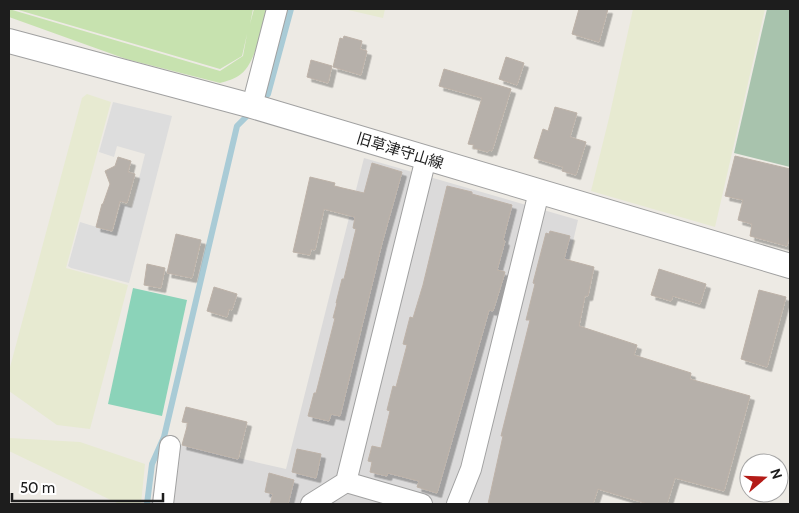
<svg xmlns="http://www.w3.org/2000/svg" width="799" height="513" viewBox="0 0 799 513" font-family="Cabin,'Noto Sans JP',sans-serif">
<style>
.residential{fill:#dbdada}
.farmland{fill:#e7ead1}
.grass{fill:#c7e2af}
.cemetery{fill:#a8c3ad}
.pitch{fill:#8bd3b9}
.parking{fill:#ddd}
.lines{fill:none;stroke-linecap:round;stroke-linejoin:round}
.stream{stroke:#a9cbd6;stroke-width:6}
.building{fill:#b6b0aa;stroke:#bdb2a8;filter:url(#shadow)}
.minor-casing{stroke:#a1a1a1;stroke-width:22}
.tertiary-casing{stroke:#a1a1a1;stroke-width:26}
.minor{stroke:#fff;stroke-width:20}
.tertiary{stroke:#fff;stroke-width:24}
.labels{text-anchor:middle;stroke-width:4;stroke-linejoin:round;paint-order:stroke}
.street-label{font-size:15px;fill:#1d1d1d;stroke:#fff}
</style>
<defs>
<filter id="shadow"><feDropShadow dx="4.5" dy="4.5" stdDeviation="0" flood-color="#0004"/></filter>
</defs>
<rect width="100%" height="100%" fill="#edeae4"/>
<path class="residential" d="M 364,158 L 578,220 L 512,504 L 151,504 L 157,461 L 177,444 L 286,469 Z"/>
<g class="farmland">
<path d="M 344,9 L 385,9 L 383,18 Z"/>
<path d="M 633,9 L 765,9 L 715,227 L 591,191 L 609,118 Z"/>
<path d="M 87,94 L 111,102 L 66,268 L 128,285 L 90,429 L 57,425 L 9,391 L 9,371 L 82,98 Z"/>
<path d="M 9,438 L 80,442 L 145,464 L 141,504 L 119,504 L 9,451 Z"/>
</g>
<path class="grass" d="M 9,9 L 220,71 L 243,56 L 247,34 L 242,56 L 220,69 L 15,9 L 253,9 L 250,24 L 254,9 L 266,9 C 262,26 256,63 241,74 C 235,79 227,81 220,83 L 126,59 L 9,17 Z"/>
<path class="cemetery" d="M 767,9 L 790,9 L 790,167 L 734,153 Z"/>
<path class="pitch" d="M 133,288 L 187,300 L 162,416 L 108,404 Z"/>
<path class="parking" d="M 113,102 L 172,116 L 129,283 L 71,268 L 68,266 L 80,222 L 113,232 L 121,204 L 132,207 L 145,154 L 117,146 L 114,157 L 99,152 Z"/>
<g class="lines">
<g class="stream">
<path d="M 259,104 L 268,94 L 291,9"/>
<path d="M 147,504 L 152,464 L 164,437 L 237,126 L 252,111"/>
</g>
</g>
<g class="building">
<path d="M 579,9 L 608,9 L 599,42 L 572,34 Z"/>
<path d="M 344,36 L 362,41 L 360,49 L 367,51 L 361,75 L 333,67 L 340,38 L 343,39 Z"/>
<path d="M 506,57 L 524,63 L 517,85 L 499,79 Z"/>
<path d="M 311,60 L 332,66 L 328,83 L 307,77 Z"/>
<path d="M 444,69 L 511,89 L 492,151 L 489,150 L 488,152 L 473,148 L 474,145 L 468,144 L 482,98 L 439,86 Z"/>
<path d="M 555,107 L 577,113 L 570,137 L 586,142 L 576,175 L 562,171 L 563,167 L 534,158 L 543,129 L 548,131 Z"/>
<path d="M 735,156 L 790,169 L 790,234 L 787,246 L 750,236 L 752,224 L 738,220 L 743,200 L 725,196 Z"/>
<path d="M 118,157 L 131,161 L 128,172 L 135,174 L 127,203 L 120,201 L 112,231 L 96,227 L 102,204 L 103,204 L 110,184 L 105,171 L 115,166 Z"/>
<path d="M 372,163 L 402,172 L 382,243 L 340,416 L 331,414 L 329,421 L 308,416 L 314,393 L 316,393 L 335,318 L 333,318 L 337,303 L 336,303 L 342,279 L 344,279 L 356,229 L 353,228 L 355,217 L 324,209 L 315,250 L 311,249 L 310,255 L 293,252 L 310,177 L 335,183 L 334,186 L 364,193 Z"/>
<path d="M 447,186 L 472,192 L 472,194 L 512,205 L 503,240 L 505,241 L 497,270 L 505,272 L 493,311 L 489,310 L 437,493 L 417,487 L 419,481 L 388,473 L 387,476 L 370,472 L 372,462 L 368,461 L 372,446 L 381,448 L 390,411 L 387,410 L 393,386 L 396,387 L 407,345 L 403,344 L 410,317 L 413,318 L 423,285 Z"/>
<path d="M 550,231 L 570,236 L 564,259 L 594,267 L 588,296 L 585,296 L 579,326 L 637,345 L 634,355 L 691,373 L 690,379 L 750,396 L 724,491 L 675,478 L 667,504 L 648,504 L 598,489 L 593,504 L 488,504 L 503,436 L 501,436 L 530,320 L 526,320 L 535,284 L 533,283 L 546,233 L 549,234 Z"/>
<path d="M 176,234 L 201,240 L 192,278 L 167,273 Z"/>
<path d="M 147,264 L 165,268 L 161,288 L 144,285 Z"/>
<path d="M 659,269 L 706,284 L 700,304 L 673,296 L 671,301 L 651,295 Z"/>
<path d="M 214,287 L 237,294 L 232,310 L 229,309 L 227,317 L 207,311 Z"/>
<path d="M 759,290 L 786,297 L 767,367 L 741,359 Z"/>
<path d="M 186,407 L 247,422 L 238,459 L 182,445 L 188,423 L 182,422 Z"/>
<path d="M 297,449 L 321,454 L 316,478 L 292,472 Z"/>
<path d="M 269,473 L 294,480 L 288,504 L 270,504 L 273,494 L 265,492 Z"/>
</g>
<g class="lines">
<defs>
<g id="minor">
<path d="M 252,106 L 277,9"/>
<path d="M 346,482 L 422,504"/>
<path d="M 163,504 L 170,446"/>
<path d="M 311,504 L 346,482 L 426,158"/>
<path d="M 457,504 L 471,469 L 539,192"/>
</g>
<path id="tertiary" d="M 9,41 L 252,106 L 790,266"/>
</defs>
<use href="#minor" class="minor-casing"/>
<use href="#tertiary" class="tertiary-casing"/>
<use href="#minor" class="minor"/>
<use href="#tertiary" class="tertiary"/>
</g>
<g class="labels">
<g class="street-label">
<text transform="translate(400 151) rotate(17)" y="5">旧草津守山線</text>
</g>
</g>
<rect width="799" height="513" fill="none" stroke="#1d1d1d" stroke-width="20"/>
<g transform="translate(764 478) rotate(71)"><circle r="24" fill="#ffffff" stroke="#a5a5a5"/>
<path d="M0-4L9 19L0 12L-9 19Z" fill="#b41b17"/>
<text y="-8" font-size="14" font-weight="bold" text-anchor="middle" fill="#1d1d1d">N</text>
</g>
<path d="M12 493v8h151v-8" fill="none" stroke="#1d1d1d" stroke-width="2.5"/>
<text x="20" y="493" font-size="15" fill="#1d1d1d" stroke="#ffffff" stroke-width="4" paint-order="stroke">50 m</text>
</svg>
